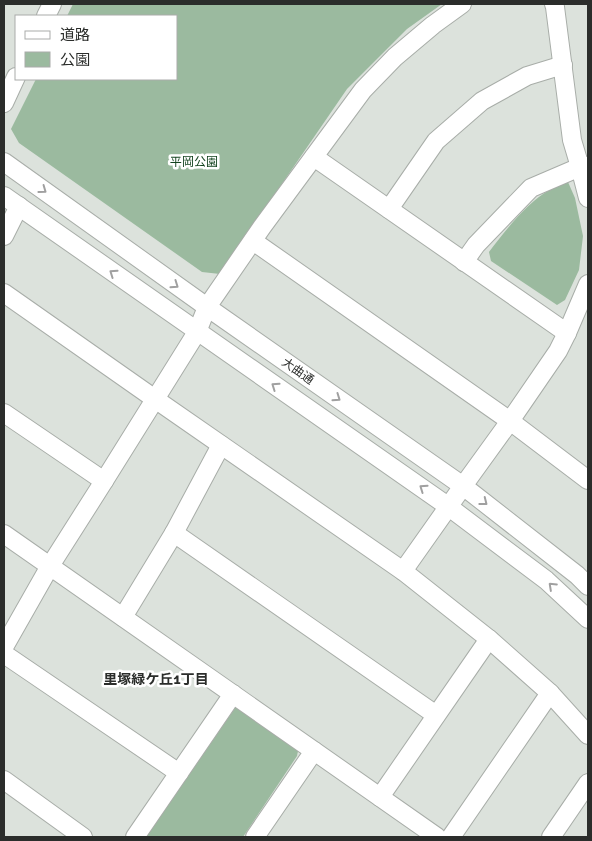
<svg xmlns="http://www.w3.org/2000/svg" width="592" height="841" viewBox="0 0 592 841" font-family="Signika,'Noto Sans JP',sans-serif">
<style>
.green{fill:#9bba9f}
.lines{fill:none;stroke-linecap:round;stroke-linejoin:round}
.minor-casing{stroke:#a8ada8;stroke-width:20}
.minor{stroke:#fff;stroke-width:18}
.oneway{stroke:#a0a0a0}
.labels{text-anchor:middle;stroke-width:5;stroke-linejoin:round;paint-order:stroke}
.park-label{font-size:12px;fill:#13431f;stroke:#fff}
.street-label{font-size:12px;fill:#2b2d2b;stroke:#fff}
.neighbourhood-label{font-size:14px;font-weight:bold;fill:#2b2d2b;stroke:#fff}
</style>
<rect width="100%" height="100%" fill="#dce2dc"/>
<g class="green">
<path d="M 73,4 L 442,4 L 407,29 L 347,89 L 220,274 L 202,272 L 19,143 L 11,129 L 36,79 L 176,79 L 176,16 L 67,16 Z"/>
<path d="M 568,182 L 575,198 L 583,236 L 579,270 L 565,300 L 557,305 L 491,261 L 489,252 C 509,226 535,191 568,182 Z"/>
<path d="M 235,708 L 241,708 L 298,751 L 297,756 L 243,837 L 146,837 Z"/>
</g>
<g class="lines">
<defs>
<g id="minor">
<path d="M 554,4 L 555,7 L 572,140 L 580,167 L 588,198"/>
<path d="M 46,16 L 52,4"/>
<path d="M 4,103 L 16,77"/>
<path d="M 314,157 L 567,333"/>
<path d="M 4,162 L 207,307 L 463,486 L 577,575 L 588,586"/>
<path d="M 4,196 L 449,507 L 546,580 L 588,619"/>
<path d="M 389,209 L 436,141 L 482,101 L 527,76 L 563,65"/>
<path d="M 4,236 L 19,206"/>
<path d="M 253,241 L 510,421 L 588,480"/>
<path d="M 464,262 L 476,245 L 531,188 L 580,167 L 588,166"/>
<path d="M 4,293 L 155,399 L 403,571 L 489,639 L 550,693 L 588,735"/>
<path d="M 4,413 L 104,481"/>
<path d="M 174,533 L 436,715"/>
<path d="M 4,534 L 437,837"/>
<path d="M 403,571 L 463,486 L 510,421 L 558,351 L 567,333 L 588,284"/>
<path d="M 123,617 L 174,533 L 221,445"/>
<path d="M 4,647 L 50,566 L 104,481 L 197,332 L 207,307 L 262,227 L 363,90 L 395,57 L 433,25 L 462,4"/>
<path d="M 4,654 L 179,773"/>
<path d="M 4,780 L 83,837"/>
<path d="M 380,797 L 489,639"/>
<path d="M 135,837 L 233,694"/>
<path d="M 255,837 L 314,751"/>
<path d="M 451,837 L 550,693"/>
<path d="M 551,837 L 588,783"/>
</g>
</defs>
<use href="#minor" class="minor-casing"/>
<use href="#minor" class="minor"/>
</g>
<defs><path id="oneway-chevron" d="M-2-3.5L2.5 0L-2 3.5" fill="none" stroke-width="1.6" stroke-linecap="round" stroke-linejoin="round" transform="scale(1.25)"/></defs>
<g class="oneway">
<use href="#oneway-chevron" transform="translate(43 190) rotate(36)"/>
<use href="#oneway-chevron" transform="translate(113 273) rotate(-145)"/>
<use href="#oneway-chevron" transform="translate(175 285) rotate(35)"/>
<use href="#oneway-chevron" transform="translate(275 386) rotate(-145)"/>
<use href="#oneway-chevron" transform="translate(337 398) rotate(35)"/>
<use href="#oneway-chevron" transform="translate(423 488) rotate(-145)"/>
<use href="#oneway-chevron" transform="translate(484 502) rotate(38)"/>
<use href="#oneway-chevron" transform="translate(552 586) rotate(-137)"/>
</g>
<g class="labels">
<g class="park-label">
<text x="194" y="166">平岡公園</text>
</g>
<g class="street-label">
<text transform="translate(298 371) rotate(35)" y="4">大曲通</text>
</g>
<g class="neighbourhood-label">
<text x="156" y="684">里塚緑ケ丘1丁目</text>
</g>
</g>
<rect width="592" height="841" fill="none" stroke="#2b2d2b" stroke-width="10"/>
<rect x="15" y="15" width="162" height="65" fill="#ffffff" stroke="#aaabaa"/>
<rect x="25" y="31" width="25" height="8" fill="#ffffff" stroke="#aaabaa"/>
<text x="60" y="40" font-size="15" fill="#2b2d2b">道路</text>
<rect x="25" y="52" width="25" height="15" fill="#9bba9f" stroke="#aaabaa"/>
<text x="60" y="65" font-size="15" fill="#2b2d2b">公園</text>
</svg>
